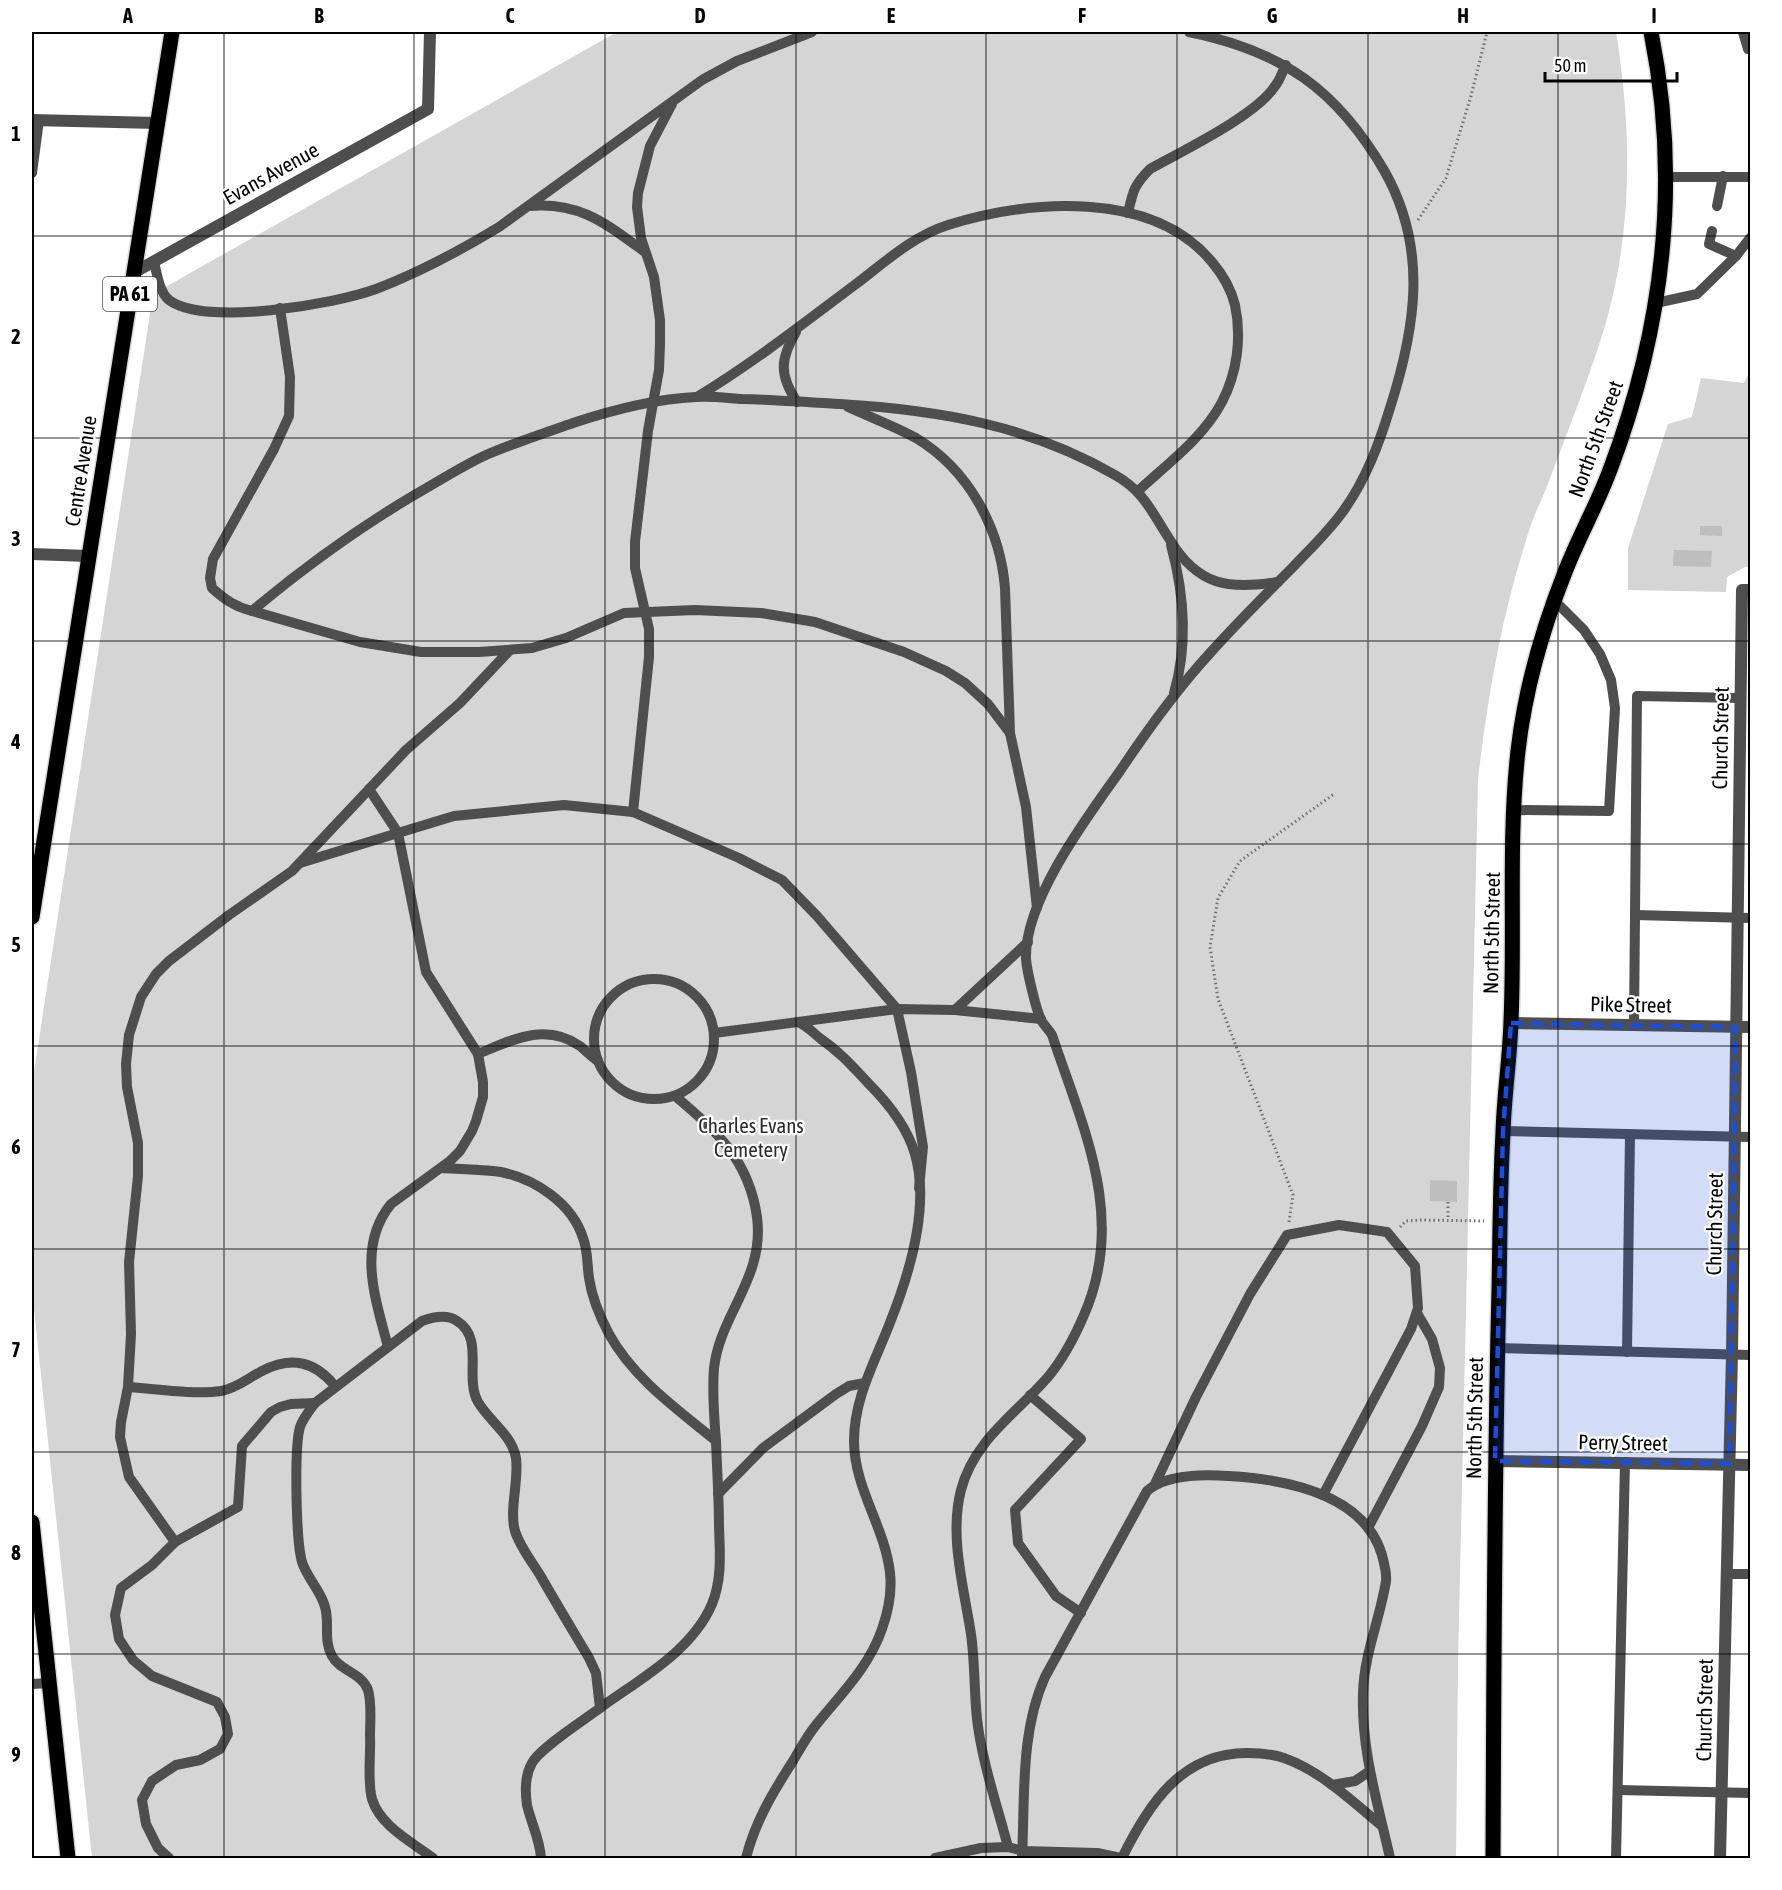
<svg xmlns="http://www.w3.org/2000/svg" width="1782" height="1890" viewBox="0 0 1782 1890" font-family="'Asap Condensed',sans-serif">
<style>
.green{fill:#d5d5d5}
.building{fill:#bebebe}
.lines{fill:none;stroke-linecap:round;stroke-linejoin:round}
.primary-casing{stroke:#dbdbdb;stroke-width:18}
.path{stroke:#707070;stroke-width:3;stroke-dasharray:1.5 3;stroke-linecap:butt}
.lane{stroke:#4e4e4e;stroke-width:10}
.street{stroke:#4e4e4e;stroke-width:12}
.primary{stroke:#000;stroke-width:15}
.marked{fill:#1d4ed8;fill-opacity:0.2;stroke:#1d4ed8;stroke-width:4.5;stroke-dasharray:12 8;stroke-linejoin:round}
.grid{fill:none;stroke:#000;stroke-width:1.5;stroke-opacity:0.55}
.labels{text-anchor:middle;stroke-width:4.5;stroke-linejoin:round;paint-order:stroke}
.shield{fill:#fff;stroke:#4c4c4c;stroke-width:1.5}
.shield-label{font-size:20px;font-weight:bold;fill:#000}
.street-label{font-size:21px;fill:#000;stroke:#fff}
.park-label{font-size:21px;fill:#2c2c2c;stroke:#fff}
.neatline{fill:none;stroke:#000;stroke-width:2}
.grid-label{font-size:20px;text-anchor:middle;font-weight:bold;fill:#000}
</style>
<rect width="100%" height="100%" fill="#fff"/>
<g class="green">
<path d="M 617,32 L 1616,32 C 1633,136 1633,244 1599,345 C 1584,390 1566,436 1549,481 C 1543,498 1534,514 1529,531 C 1502,613 1488,694 1478,779 L 1458,1662 L 1456,1858 L 92,1858 L 32,1290 L 32,1085 L 153,294 Z"/>
<path d="M 1750,370 L 1750,567 L 1745,567 L 1727,577 L 1726,592 L 1628,590 L 1628,548 L 1668,424 L 1692,417 L 1701,378 L 1744,383 Z"/>
</g>
<g class="building">
<path d="M 1700,526 L 1722,526 L 1722,536 L 1700,535 Z"/>
<path d="M 1674,550 L 1712,551 L 1711,567 L 1673,566 Z"/>
<path d="M 1430,1180 L 1457,1181 L 1457,1202 L 1430,1201 Z"/>
</g>
<g class="lines">
<defs>
<g id="primary">
<path d="M 32,917 L 172,32"/>
<path d="M 32,1522 L 68,1858"/>
<path d="M 1493,1858 C 1494,1669 1494,1480 1499,1291 C 1500,1238 1500,1185 1503,1133 C 1504,1095 1510,1058 1511,1021 C 1515,932 1508,841 1518,751 C 1525,689 1542,630 1565,572 C 1578,538 1597,505 1610,470 C 1664,327 1681,182 1651,32"/>
</g>
</defs>
<use href="#primary" class="primary-casing"/>
<g class="path">
<path d="M 1418,220 L 1446,178 L 1471,96 L 1487,32"/>
<path d="M 1448,1202 L 1448,1220"/>
<path d="M 1289,1222 L 1293,1195 L 1218,999 L 1210,947 L 1218,898 L 1240,861 L 1334,794"/>
<path d="M 1400,1227 L 1406,1221 L 1421,1220 L 1484,1221"/>
</g>
<g class="lane">
<path d="M 1743,32 L 1748,49"/>
<path d="M 32,173 L 39,120"/>
<path d="M 1667,177 L 1750,177"/>
<path d="M 530,206 C 581,202 606,224 645,252"/>
<path d="M 1717,206 L 1723,176"/>
<path d="M 1128,213 C 1133,191 1134,185 1150,169 C 1182,151 1257,115 1275,86 C 1280,80 1282,72 1286,65"/>
<path d="M 1712,231 L 1709,244 L 1736,256"/>
<path d="M 154,262 C 157,273 159,292 169,300 C 205,327 335,304 376,289 C 418,273 461,250 499,227 L 702,80 L 737,61 L 812,32"/>
<path d="M 1656,303 L 1697,294 L 1736,256 L 1750,238"/>
<path d="M 280,308 L 290,377 L 289,416 L 274,449 L 213,559 L 210,578 L 212,588 C 225,600 236,607 252,611 C 302,569 354,531 411,497 C 436,483 460,467 486,455 C 514,443 544,433 573,423 C 612,410 654,399 696,397 C 711,396 727,398 742,399 C 775,400 807,402 840,404 C 938,410 1029,425 1115,475 C 1145,492 1152,513 1170,540 C 1198,586 1229,590 1278,582"/>
<path d="M 796,332 C 780,359 779,375 797,402"/>
<path d="M 697,397 C 753,363 804,323 856,284 C 885,262 913,236 948,225 C 1029,200 1152,189 1212,262 C 1223,275 1231,289 1235,305 C 1242,338 1237,373 1222,402 C 1203,438 1167,464 1138,491"/>
<path d="M 848,407 C 870,417 894,426 916,438 C 969,470 1000,528 1005,588 L 1010,733 L 1026,807 L 1037,908"/>
<path d="M 1171,545 C 1184,593 1188,645 1174,693"/>
<path d="M 252,611 L 360,642 L 421,652 L 479,652 L 532,648 L 566,638 L 624,613 L 695,610 L 761,613 L 815,622 L 904,652 L 946,671 L 965,683 L 988,704 L 1010,733"/>
<path d="M 1514,810 L 1609,811 L 1615,708 L 1611,680 L 1600,654 L 1584,630 L 1554,600"/>
<path d="M 633,812 L 649,657 L 649,629 L 635,568 L 635,542 L 648,431 L 659,370 L 660,344 L 660,320 L 654,277 L 641,238 L 637,207 L 638,193 L 650,146 L 672,104"/>
<path d="M 300,863 L 398,833 L 369,789"/>
<path d="M 1635,915 L 1750,918"/>
<circle cx="654" cy="1039" r="60"/>
<path d="M 955,1010 L 1028,942"/>
<path d="M 1634,1025 L 1637,696 L 1741,698"/>
<path d="M 714,1033 L 897,1009 L 955,1010 L 1041,1019"/>
<path d="M 478,1054 C 512,1040 545,1022 580,1046 C 586,1051 592,1057 598,1061"/>
<path d="M 1503,1131 L 1750,1137"/>
<path d="M 441,1168 C 460,1169 481,1169 501,1172 C 535,1179 572,1203 583,1238 C 588,1250 587,1265 589,1278 C 592,1298 600,1317 609,1334 C 634,1379 677,1409 716,1441"/>
<path d="M 388,1347 C 376,1300 356,1247 391,1204 L 450,1161 L 460,1151 L 472,1131 L 476,1121 L 483,1097 L 483,1082 L 478,1054 L 426,972 L 398,833 L 454,816 L 564,805 L 633,812 L 739,858 L 782,880 L 817,916 L 897,1009 L 911,1072 L 923,1147 L 919,1188"/>
<path d="M 1497,1348 L 1750,1355"/>
<path d="M 1627,1352 L 1630,1134"/>
<path d="M 128,1387 C 156,1389 195,1395 221,1391 C 237,1388 248,1378 262,1371 C 291,1356 315,1361 335,1386"/>
<path d="M 1030,1395 L 1081,1439 L 1015,1510 L 1018,1543 L 1056,1596 L 1081,1613"/>
<path d="M 1155,1484 L 1196,1397 L 1250,1294 L 1287,1235 L 1339,1225 L 1387,1232 L 1415,1266 L 1418,1308 L 1411,1329 L 1323,1495"/>
<path d="M 718,1494 L 763,1448 L 836,1394 L 849,1386 L 865,1383"/>
<path d="M 1368,1528 L 1422,1426 L 1439,1387 L 1440,1368 L 1432,1339 L 1417,1313"/>
<path d="M 175,1542 L 129,1477 L 120,1437 L 121,1422 L 128,1387 L 131,1334 L 129,1262 L 138,1176 L 138,1143 L 127,1087 L 126,1064 L 129,1035 L 141,997 L 156,974 L 169,961 L 229,915 L 292,871 L 406,750 L 460,703 L 510,650"/>
<path d="M 1728,1574 L 1750,1574"/>
<path d="M 32,1684 L 49,1683"/>
<path d="M 600,1708 C 640,1679 692,1651 712,1604 C 722,1580 720,1553 719,1527 C 719,1498 717,1470 716,1441 C 714,1417 712,1392 714,1368 C 720,1314 765,1278 757,1217 C 749,1160 716,1130 675,1096"/>
<path d="M 1332,1785 L 1355,1781 L 1370,1771"/>
<path d="M 1618,1790 L 1750,1793"/>
<path d="M 1008,1847 C 997,1805 982,1762 977,1719 C 974,1691 975,1662 971,1634 C 964,1588 949,1536 961,1490 C 974,1440 1016,1414 1048,1377 C 1063,1359 1075,1336 1084,1315 C 1127,1217 1083,1128 1052,1035 C 1049,1030 1044,1025 1041,1020 C 1036,1009 1027,972 1026,959 C 1024,901 1087,817 1120,771 C 1148,729 1177,689 1211,652 C 1238,622 1266,594 1294,566 C 1311,548 1329,531 1344,510 C 1366,479 1379,444 1390,408 C 1416,327 1428,249 1385,172 C 1337,89 1282,51 1189,32"/>
<path d="M 169,1858 L 158,1848 L 146,1824 L 142,1800 L 152,1781 L 176,1765 L 200,1760 L 220,1749 L 228,1734 L 225,1717 L 217,1702 L 152,1676 L 133,1660 L 119,1639 L 115,1615 L 121,1588 L 152,1565 L 175,1542 L 238,1507 L 242,1446 L 271,1412 L 280,1407 L 291,1404 L 315,1403"/>
<path d="M 433,1858 C 412,1842 380,1826 372,1799 C 367,1781 371,1754 370,1735 C 370,1721 372,1704 368,1690 C 362,1673 340,1671 332,1656 C 323,1640 330,1623 325,1607 C 321,1591 307,1578 302,1562 C 296,1541 294,1448 300,1427 C 303,1418 309,1411 315,1403 L 422,1321 C 433,1317 447,1314 457,1321 C 485,1338 464,1377 478,1402 C 490,1422 512,1435 516,1458 C 519,1481 509,1510 515,1531 C 520,1547 532,1562 540,1575 C 556,1603 573,1631 589,1658 L 596,1673 L 600,1708 C 584,1720 540,1748 532,1763 C 525,1775 525,1791 527,1805 C 531,1823 540,1839 541,1858"/>
<path d="M 746,1858 C 755,1822 773,1792 793,1761 C 800,1749 807,1736 816,1725 C 841,1694 869,1667 882,1629 C 888,1612 892,1591 890,1573 C 885,1527 854,1488 854,1441 C 854,1397 876,1360 891,1320 C 910,1272 930,1206 915,1154 C 907,1127 889,1104 869,1084 C 853,1067 840,1052 821,1039 C 813,1033 808,1026 798,1022"/>
<path d="M 935,1858 L 981,1848 L 1008,1847 L 1023,1851 L 1097,1853 L 1121,1858"/>
<path d="M 1022,1858 C 1025,1799 1020,1732 1045,1677 L 1147,1491 C 1171,1470 1224,1475 1253,1478 C 1303,1484 1366,1501 1382,1555 C 1384,1563 1387,1573 1386,1581 C 1380,1619 1364,1654 1363,1693 C 1361,1750 1378,1804 1390,1858"/>
<path d="M 1122,1858 C 1148,1805 1181,1753 1247,1753 C 1260,1753 1272,1754 1284,1758 C 1321,1771 1352,1801 1382,1826"/>
<path d="M 1616,1858 L 1625,1462"/>
</g>
<g class="street">
<path d="M 32,120 L 157,123"/>
<path d="M 133,273 L 428,109 L 430,32"/>
<path d="M 32,554 L 88,556"/>
<path d="M 1511,1023 L 1750,1027"/>
<path d="M 1495,1461 L 1750,1465"/>
<path d="M 1720,1858 L 1732,1354 L 1742,590 L 1750,590"/>
</g>
<use href="#primary" class="primary"/>
</g>
<path class="marked" d="M 1511,1023 L 1736,1027 L 1730,1464 L 1495,1461 L 1503,1131 Z"/>
<path class="grid" d="M 224,32 L 224,1858M 414,32 L 414,1858M 605,32 L 605,1858M 796,32 L 796,1858M 986,32 L 986,1858M 1177,32 L 1177,1858M 1368,32 L 1368,1858M 1558,32 L 1558,1858M 32,236 L 1750,236M 32,438 L 1750,438M 32,641 L 1750,641M 32,844 L 1750,844M 32,1046 L 1750,1046M 32,1249 L 1750,1249M 32,1452 L 1750,1452M 32,1654 L 1750,1654"/>
<g class="labels">
<rect class="shield" x="103" y="277" width="54" height="34" rx="4.5"/>
<g class="shield-label">
<text x="130" y="301">PA 61</text>
</g>
<g class="street-label">
<text transform="translate(271 174) rotate(-29)" y="7">Evans Avenue</text>
<text transform="translate(1596 439) rotate(-70)" y="7">North 5th Street</text>
<text transform="translate(81 471) rotate(-81)" y="7">Centre Avenue</text>
<text transform="translate(1721 738) rotate(-89)" y="7">Church Street</text>
<text transform="translate(1492 933) rotate(-89)" y="7">North 5th Street</text>
<text transform="translate(1631 1005) rotate(1)" y="7">Pike Street</text>
<text transform="translate(1715 1224) rotate(-89)" y="7">Church Street</text>
<text transform="translate(1475 1418) rotate(-89)" y="7">North 5th Street</text>
<text transform="translate(1623 1443) rotate(1)" y="7">Perry Street</text>
<text transform="translate(1705 1710) rotate(-89)" y="7">Church Street</text>
</g>
<g class="park-label">
<text x="751" y="1133">Charles Evans<tspan x="751" dy="24">Cemetery</tspan></text>
</g>
</g>
<rect width="1782" height="1890" fill="none" stroke="#ffffff" stroke-width="66"/>
<path d="M1545 72v9h132v-9" fill="none" stroke="#000000" stroke-width="3"/>
<text x="1554" y="72" font-size="18" fill="#000000" stroke="#ffffff" stroke-width="4.5" paint-order="stroke">50 m</text>
<rect x="33" y="33" width="1716" height="1824" class="neatline"/>
<g class="grid-label">
<text x="128" y="23">A</text>
<text x="319" y="23">B</text>
<text x="510" y="23">C</text>
<text x="700" y="23">D</text>
<text x="891" y="23">E</text>
<text x="1082" y="23">F</text>
<text x="1272" y="23">G</text>
<text x="1463" y="23">H</text>
<text x="1654" y="23">I</text>
<text x="16" y="141">1</text>
<text x="16" y="344">2</text>
<text x="16" y="546">3</text>
<text x="16" y="749">4</text>
<text x="16" y="952">5</text>
<text x="16" y="1154">6</text>
<text x="16" y="1357">7</text>
<text x="16" y="1560">8</text>
<text x="16" y="1762">9</text>
</g>
</svg>
